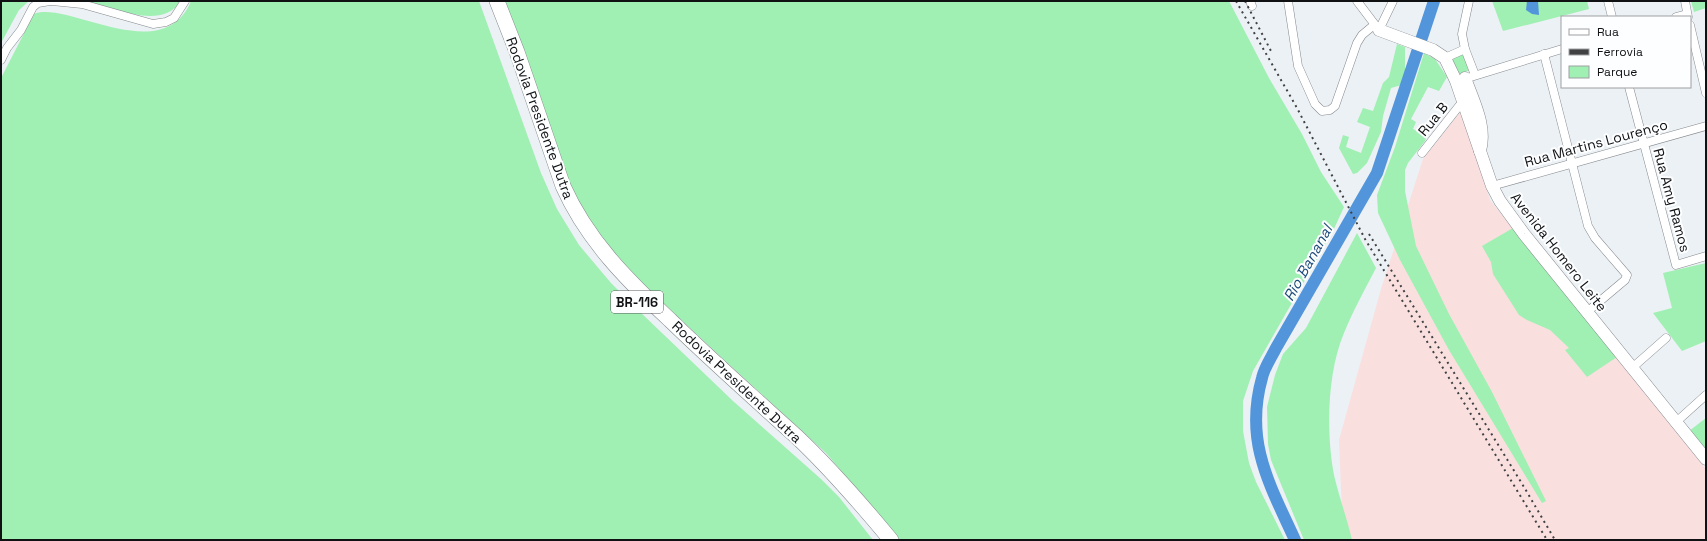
<svg xmlns="http://www.w3.org/2000/svg" width="1707" height="541" viewBox="0 0 1707 541" font-family="'Space Grotesk',sans-serif">
<style>
.industrial{fill:#fadfdf}
.green{fill:#9ff0b2}
.water{fill:#5395db}
.lines{fill:none;stroke-linecap:round;stroke-linejoin:round}
.river{stroke:#5395db;stroke-width:12}
.street-casing{stroke:#868a8e;stroke-width:9}
.secondary-casing{stroke:#868a8e;stroke-width:13}
.highway-casing{stroke:#868a8e;stroke-width:16}
.street{stroke:#fff;stroke-width:8}
.secondary{stroke:#fff;stroke-width:12}
.highway{stroke:#fff;stroke-width:15}
.rail{stroke:#3f4143;stroke-width:2;stroke-dasharray:2 4;stroke-linecap:butt}
.labels{text-anchor:middle;stroke-width:4;stroke-linejoin:round;paint-order:stroke}
.shield{fill:#fdfeff;stroke:#57585a;stroke-width:1}
.shield-label{font-size:13px;font-weight:bold;fill:#101113}
.street-label{font-size:14px;fill:#101113;stroke:#fdfeff}
.water-label{font-size:15px;font-style:italic;fill:#1e4c7a;stroke:#fdfeff}
</style>
<rect width="100%" height="100%" fill="#ecf1f5"/>
<path class="industrial" d="M 1462,110 L 1490,200 L 1706,469 L 1706,540 L 1343,540 L 1339,440 L 1381,289 L 1423,159 Z"/>
<g class="green">
<path d="M 1,1 L 29,1 L 19,10 L 1,43 Z"/>
<path d="M 84,1 L 181,1 C 160,32 113,6 84,1 Z"/>
<path d="M 191,1 L 479,1 L 541,173 L 557,209 L 579,245 L 611,283 L 638,310 L 733,401 L 821,479 L 839,497 L 873,540 L 1,540 L 1,78 L 34,14 C 67,0 163,69 191,1 Z"/>
<path d="M 502,1 L 1229,1 L 1269,78 L 1302,134 L 1321,172 L 1344,207 L 1333,231 L 1253,371 L 1243,401 L 1243,431 L 1249,463 L 1256,482 L 1285,540 L 900,540 L 826,453 L 720,356 L 617,260 L 582,210 L 571,186 Z"/>
<path d="M 1492,1 L 1587,1 L 1589,9 L 1503,31 Z"/>
<path d="M 1691,1 L 1706,1 L 1706,8 L 1694,12 Z"/>
<path d="M 1397,44 L 1405,47 L 1405,84 L 1391,88 L 1383,116 L 1381,132 L 1367,163 L 1357,173 L 1353,174 L 1339,148 L 1343,135 L 1349,137 L 1346,147 L 1361,153 L 1370,127 L 1357,122 L 1363,108 L 1373,111 L 1383,83 L 1389,77 Z"/>
<path d="M 1424,53 L 1435,59 L 1447,77 L 1439,91 L 1428,87 L 1411,119 L 1416,122 L 1413,129 L 1423,134 L 1426,138 L 1425,141 L 1408,163 L 1405,170 L 1405,191 L 1416,246 L 1449,314 L 1492,392 L 1546,501 L 1542,503 L 1449,350 L 1400,260 L 1378,213 L 1377,195 L 1395,147 Z"/>
<path d="M 1465,53 L 1471,70 L 1458,74 L 1450,59 Z"/>
<path d="M 1513,228 L 1617,357 L 1587,377 L 1565,350 L 1569,348 L 1550,330 L 1527,320 L 1519,315 L 1493,274 L 1491,262 L 1482,246 Z"/>
<path d="M 1357,233 L 1376,268 C 1365,289 1353,311 1344,333 C 1327,373 1326,433 1334,475 C 1339,497 1347,518 1352,540 L 1304,540 L 1271,460 L 1268,444 L 1267,407 L 1275,375 L 1283,354 L 1306,328 Z"/>
<path d="M 1706,263 L 1706,341 L 1682,351 L 1653,313 L 1672,308 L 1663,273 Z"/>
<path d="M 1706,418 L 1706,450 L 1689,431 Z"/>
</g>
<path class="water" d="M 1527,1 L 1538,1 L 1539,15 L 1532,14 L 1526,10 Z"/>
<g class="lines">
<path class="river" d="M 1295,540 C 1270,485 1244,442 1262,378 C 1264,368 1271,358 1276,348 L 1377,173 L 1434,1"/>
<defs>
<g id="street">
<path d="M 52,1 L 82,4 L 153,24 L 166,22 L 174,18 L 185,1"/>
<path d="M 1250,1 L 1252,6"/>
<path d="M 1288,1 L 1298,66 L 1315,104 L 1322,111 L 1330,110 L 1335,106 L 1357,43 L 1362,35 L 1374,25"/>
<path d="M 1357,1 L 1379,30 L 1393,1"/>
<path d="M 1469,1 L 1462,34 L 1465,49 L 1475,75"/>
<path d="M 1608,1 L 1612,17"/>
<path d="M 1685,1 L 1688,17"/>
<path d="M 1676,17 L 1687,14"/>
<path d="M 1690,25 L 1706,93"/>
<path d="M 1544,54 L 1588,226 L 1595,238 L 1627,275 L 1625,280 L 1587,312"/>
<path d="M 1445,58 L 1465,49"/>
<path d="M 1,60 L 7,48 L 21,30 L 33,7 L 38,3 L 50,1"/>
<path d="M 1461,80 L 1562,49"/>
<path d="M 1629,87 L 1676,265 L 1706,256"/>
<path d="M 1422,153 L 1463,101"/>
<path d="M 1492,186 L 1706,126"/>
<path d="M 1632,368 L 1666,338"/>
<path d="M 1675,423 L 1706,395"/>
</g>
<g id="secondary">
<path d="M 1379,30 L 1433,50 L 1445,58 L 1456,81 L 1492,186 L 1500,201 L 1524,234 L 1706,459"/>
<path d="M 1465,78 C 1473,101 1487,126 1480,151"/>
</g>
<path id="highway" d="M 497,1 L 517,52 L 563,186 C 587,240 627,280 670,320 C 711,360 754,398 797,437 C 831,469 861,504 891,540"/>
</defs>
<use href="#street" class="street-casing"/>
<use href="#secondary" class="secondary-casing"/>
<use href="#highway" class="highway-casing"/>
<use href="#street" class="street"/>
<use href="#secondary" class="secondary"/>
<use href="#highway" class="highway"/>
<g class="rail">
<path d="M 1236,1 L 1297,108 L 1365,239 L 1547,540"/>
<path d="M 1245,1 L 1271,51"/>
<path d="M 1369,234 L 1524,487 L 1555,540"/>
</g>
</g>
<g class="labels">
<rect class="shield" x="611" y="291" width="52" height="22" rx="3"/>
<g class="shield-label">
<text x="637" y="307">BR-116</text>
</g>
<g class="street-label">
<text transform="translate(540 118) rotate(70)" y="5">Rodovia Presidente Dutra</text>
<text transform="translate(1433 119) rotate(-51)" y="5">Rua B</text>
<text transform="translate(1596 143) rotate(-15)" y="5">Rua Martins Lourenço</text>
<text transform="translate(1672 200) rotate(75)" y="5">Rua Amy Ramos</text>
<text transform="translate(1559 252) rotate(52)" y="5">Avenida Homero Leite</text>
<text transform="translate(737 382) rotate(43)" y="5">Rodovia Presidente Dutra</text>
</g>
<g class="water-label">
<text transform="translate(1308 263) rotate(-61)" y="5">Rio Bananal</text>
</g>
</g>
<rect width="1707" height="541" fill="none" stroke="#101113" stroke-width="4"/>
<rect x="1561" y="16" width="130" height="72" fill="#fdfeff" stroke="#9e9fa1"/>
<rect x="1569" y="29" width="20" height="6" fill="#ffffff" stroke="#9e9fa1"/>
<text x="1597" y="36" font-size="12" fill="#101113">Rua</text>
<rect x="1569" y="49" width="20" height="6" fill="#3f4143" stroke="#9e9fa1"/>
<text x="1597" y="56" font-size="12" fill="#101113">Ferrovia</text>
<rect x="1569" y="66" width="20" height="12" fill="#9ff0b2" stroke="#9e9fa1"/>
<text x="1597" y="76" font-size="12" fill="#101113">Parque</text>
</svg>
